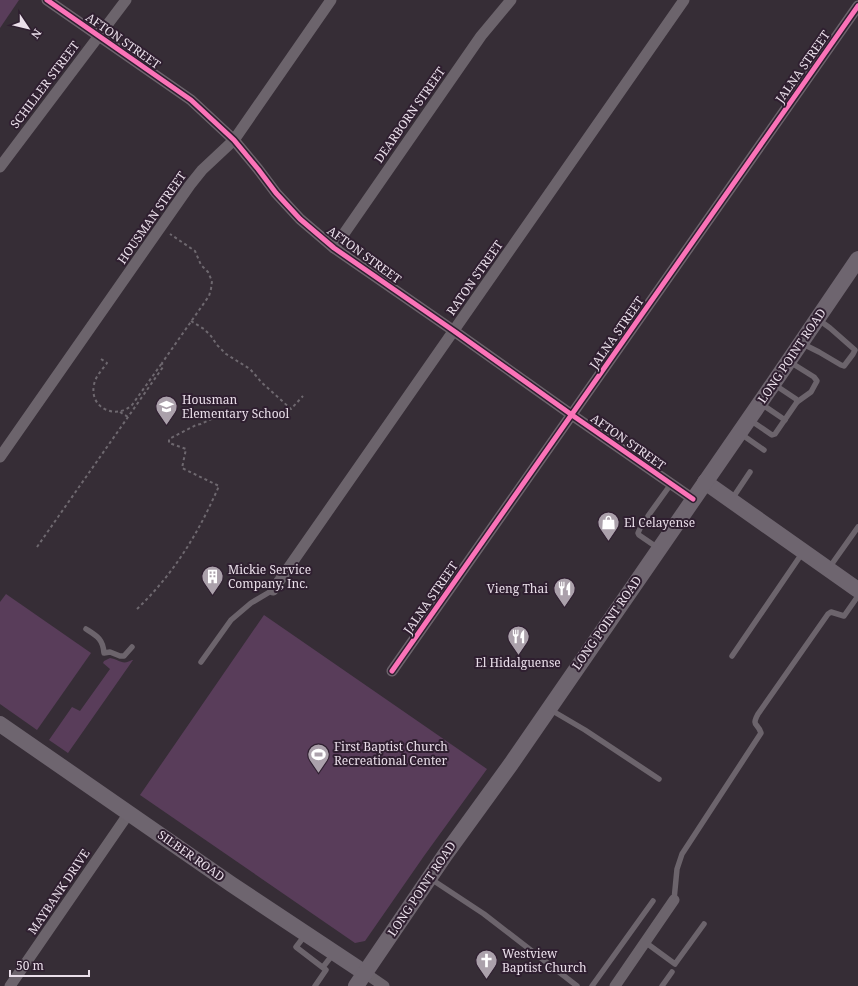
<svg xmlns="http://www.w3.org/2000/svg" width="858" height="986" viewBox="0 0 858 986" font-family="'Noto Serif',serif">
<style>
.green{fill:#593d5a}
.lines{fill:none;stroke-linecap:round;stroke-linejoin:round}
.path{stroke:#6e686f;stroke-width:2;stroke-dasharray:3 3;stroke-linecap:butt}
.lane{stroke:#6c646c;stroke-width:5.5}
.street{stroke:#6c646c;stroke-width:11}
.secondary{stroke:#6e656f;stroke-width:16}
.cycleway-casing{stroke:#2f1f30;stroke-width:8}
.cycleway{stroke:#fb73b8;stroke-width:5}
.labels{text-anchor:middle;stroke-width:4;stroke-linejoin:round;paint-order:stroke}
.street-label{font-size:12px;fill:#eadfea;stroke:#2f1f30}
.poi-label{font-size:12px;fill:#eadfea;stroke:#2f1f30;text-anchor:start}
</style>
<rect width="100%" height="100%" fill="#362d36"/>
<g class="green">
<path d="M 0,0 L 19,0 L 0,28 Z"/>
<path d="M 6,594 L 91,653 L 37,730 L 0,704 L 0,602 Z"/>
<path d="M 264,615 L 487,769 L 424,856 L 365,941 L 355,943 L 140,795 Z"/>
<path d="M 110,658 C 119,659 122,666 132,660 L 133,660 L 68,753 L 49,740 L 72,707 L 80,711 L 110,669 L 103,663 L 104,661 Z"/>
</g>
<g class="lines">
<g class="path">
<path d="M 191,321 L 204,329 L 211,336 L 217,345 L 226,354 L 250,369 L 258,378 L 261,382 L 291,409 L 303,396"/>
<path d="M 101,359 L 107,363 C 102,370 95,377 94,385 C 89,408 116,420 132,405 L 162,363"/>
<path d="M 120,412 L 128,417"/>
<path d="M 37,547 L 163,367 L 162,363 L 209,296 L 211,289 L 212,281 L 208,272 L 201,265 L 195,251 L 170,234"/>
<path d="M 137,609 C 158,589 176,566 191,541 C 202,523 211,504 219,486 L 182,468 L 186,449 L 169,443 L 169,439 L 196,425 L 201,424 L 222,414"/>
</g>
<g class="lane">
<path d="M 803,344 L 819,352 L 841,365 L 844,366 L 853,354 L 855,350 L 830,328 L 819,320"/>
<path d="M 790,362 L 814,377 L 817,381 L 811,392 L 797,402"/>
<path d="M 760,403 L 785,420"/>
<path d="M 750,420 L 772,435 L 775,434 L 797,402 L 796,399 L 775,385"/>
<path d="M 741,434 L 764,450"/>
<path d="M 732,499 L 750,472"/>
<path d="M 648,516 L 671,484"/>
<path d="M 642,524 L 638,533 L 639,535 L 658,548"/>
<path d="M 829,568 L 858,527"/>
<path d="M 86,629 C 97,636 103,639 104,653 L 110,652 L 120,656 L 124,656 L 132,647"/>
<path d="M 732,656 L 803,552"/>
<path d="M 201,662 L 231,620 L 251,603 L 273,590"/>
<path d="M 551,710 L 585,730 L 659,779"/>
<path d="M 431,879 L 484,914 L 577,986"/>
<path d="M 674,900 L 677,869 L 682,854 L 761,733 C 758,722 751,727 758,714 L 828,614 L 831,612 L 844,616 L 858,596"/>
<path d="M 306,934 L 296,947 L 326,970 L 315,986"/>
<path d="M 645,942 L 675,964 L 704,924"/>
<path d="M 323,967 L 334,953"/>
<path d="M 592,986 L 653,901"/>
<path d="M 662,986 L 672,972"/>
</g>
<g class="street">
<path d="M 47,0 L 191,100 L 234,140 L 258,169 L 276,193 L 300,219 L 334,248 L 454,331 L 572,415 L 693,499"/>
<path d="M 0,167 L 126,0"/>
<path d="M 334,248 L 481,36 L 511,0"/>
<path d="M 0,457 L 190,185 L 202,170 L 234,140 L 331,0"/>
<path d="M 273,590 L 684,0"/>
<path d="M 392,671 L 858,6"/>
<path d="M 365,973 L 384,986"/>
<path d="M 10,986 L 129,813"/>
<path d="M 615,986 L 674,900"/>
</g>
<g class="secondary">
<path d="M 705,482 L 858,590"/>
<path d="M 0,724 L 231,884 L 365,973"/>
<path d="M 356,986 L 445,855 L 511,764 L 773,384 L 858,259"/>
</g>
<defs>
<g id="cycleway">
<path d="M 47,0 L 191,100 L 234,140 L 258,169 L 276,193 L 300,219 L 334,248 L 454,331 L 572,415 L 693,499"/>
<path d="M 392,671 L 858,6"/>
</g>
</defs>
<use href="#cycleway" class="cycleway-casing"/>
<use href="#cycleway" class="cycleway"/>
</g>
<defs>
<symbol id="school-pin" viewBox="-11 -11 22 30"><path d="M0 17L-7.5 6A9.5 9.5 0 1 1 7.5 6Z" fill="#aba1ab" stroke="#2f1f30"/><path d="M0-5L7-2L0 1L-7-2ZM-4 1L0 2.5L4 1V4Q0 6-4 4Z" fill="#fff"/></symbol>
<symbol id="shop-pin" viewBox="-11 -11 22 30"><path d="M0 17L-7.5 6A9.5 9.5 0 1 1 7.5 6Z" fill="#aba1ab" stroke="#2f1f30"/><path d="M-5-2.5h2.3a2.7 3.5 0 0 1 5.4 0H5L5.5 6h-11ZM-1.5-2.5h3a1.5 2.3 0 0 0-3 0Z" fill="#fff"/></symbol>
<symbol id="building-pin" viewBox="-11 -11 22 30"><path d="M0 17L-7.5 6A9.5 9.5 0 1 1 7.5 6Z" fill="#aba1ab" stroke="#2f1f30"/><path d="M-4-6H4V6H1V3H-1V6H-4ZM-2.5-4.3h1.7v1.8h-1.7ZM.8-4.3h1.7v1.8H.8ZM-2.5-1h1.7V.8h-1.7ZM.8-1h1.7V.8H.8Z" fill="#fff"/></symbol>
<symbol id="restaurant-pin" viewBox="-11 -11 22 30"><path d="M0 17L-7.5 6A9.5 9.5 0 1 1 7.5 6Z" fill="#aba1ab" stroke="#2f1f30"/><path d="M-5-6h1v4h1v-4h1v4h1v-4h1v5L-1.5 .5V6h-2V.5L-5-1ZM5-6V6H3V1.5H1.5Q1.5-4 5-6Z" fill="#fff"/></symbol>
<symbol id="stadium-pin" viewBox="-11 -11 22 30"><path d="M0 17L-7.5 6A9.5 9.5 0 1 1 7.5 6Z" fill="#aba1ab" stroke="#2f1f30"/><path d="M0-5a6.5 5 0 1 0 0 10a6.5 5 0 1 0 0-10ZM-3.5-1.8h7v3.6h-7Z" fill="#fff"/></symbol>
<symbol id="church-pin" viewBox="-11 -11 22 30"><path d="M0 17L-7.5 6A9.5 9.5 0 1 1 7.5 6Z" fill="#aba1ab" stroke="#2f1f30"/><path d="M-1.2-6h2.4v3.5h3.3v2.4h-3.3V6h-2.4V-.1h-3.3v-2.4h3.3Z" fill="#fff"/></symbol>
</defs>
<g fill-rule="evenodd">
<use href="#school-pin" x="154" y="394" width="25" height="34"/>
<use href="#shop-pin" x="596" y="510" width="25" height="34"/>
<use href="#building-pin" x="200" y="564" width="25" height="34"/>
<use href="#restaurant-pin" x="552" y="576" width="25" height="34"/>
<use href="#restaurant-pin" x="506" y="624" width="25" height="34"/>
<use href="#stadium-pin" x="306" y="742" width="25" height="34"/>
<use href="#church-pin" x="474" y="948" width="25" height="34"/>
</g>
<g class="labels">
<g class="street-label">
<text transform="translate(123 41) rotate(35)" y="4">AFTON STREET</text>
<text transform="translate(803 67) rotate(-55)" y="4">JALNA STREET</text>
<text transform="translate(45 85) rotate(-53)" y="4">SCHILLER STREET</text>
<text transform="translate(410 115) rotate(-55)" y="4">DEARBORN STREET</text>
<text transform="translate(152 218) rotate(-55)" y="4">HOUSMAN STREET</text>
<text transform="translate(364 255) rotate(36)" y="4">AFTON STREET</text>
<text transform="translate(475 278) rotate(-55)" y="4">RATON STREET</text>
<text transform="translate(617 333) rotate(-55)" y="4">JALNA STREET</text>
<text transform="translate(792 356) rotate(-56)" y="4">LONG POINT ROAD</text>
<text transform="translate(628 442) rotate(35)" y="4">AFTON STREET</text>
<text transform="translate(431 598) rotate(-55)" y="4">JALNA STREET</text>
<text transform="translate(607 623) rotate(-55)" y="4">LONG POINT ROAD</text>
<text transform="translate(191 856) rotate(35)" y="4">SILBER ROAD</text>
<text transform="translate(422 889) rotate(-56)" y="4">LONG POINT ROAD</text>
<text transform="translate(59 892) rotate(-56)" y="4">MAYBANK DRIVE</text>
</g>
<g class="poi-label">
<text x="182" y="404">Housman<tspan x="182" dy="14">Elementary School</tspan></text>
<text x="624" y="527">El Celayense</text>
<text x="228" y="574">Mickie Service<tspan x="228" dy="14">Company, Inc.</tspan></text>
<text x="548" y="593" text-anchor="end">Vieng Thai</text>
<text x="518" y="667" text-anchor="middle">El Hidalguense</text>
<text x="334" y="751">First Baptist Church<tspan x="334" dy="14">Recreational Center</tspan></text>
<text x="502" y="958">Westview<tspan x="502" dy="14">Baptist Church</tspan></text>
</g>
</g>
<g transform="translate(28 28) rotate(125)" stroke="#2f1f30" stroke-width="3" paint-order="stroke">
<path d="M0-3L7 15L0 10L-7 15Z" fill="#eadfea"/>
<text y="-6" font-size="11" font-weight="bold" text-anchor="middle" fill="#eadfea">N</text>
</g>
<path d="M10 970v6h79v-6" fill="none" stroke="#eadfea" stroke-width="2"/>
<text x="16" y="970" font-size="12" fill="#eadfea" stroke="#2f1f30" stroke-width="3" paint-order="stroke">50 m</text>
</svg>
